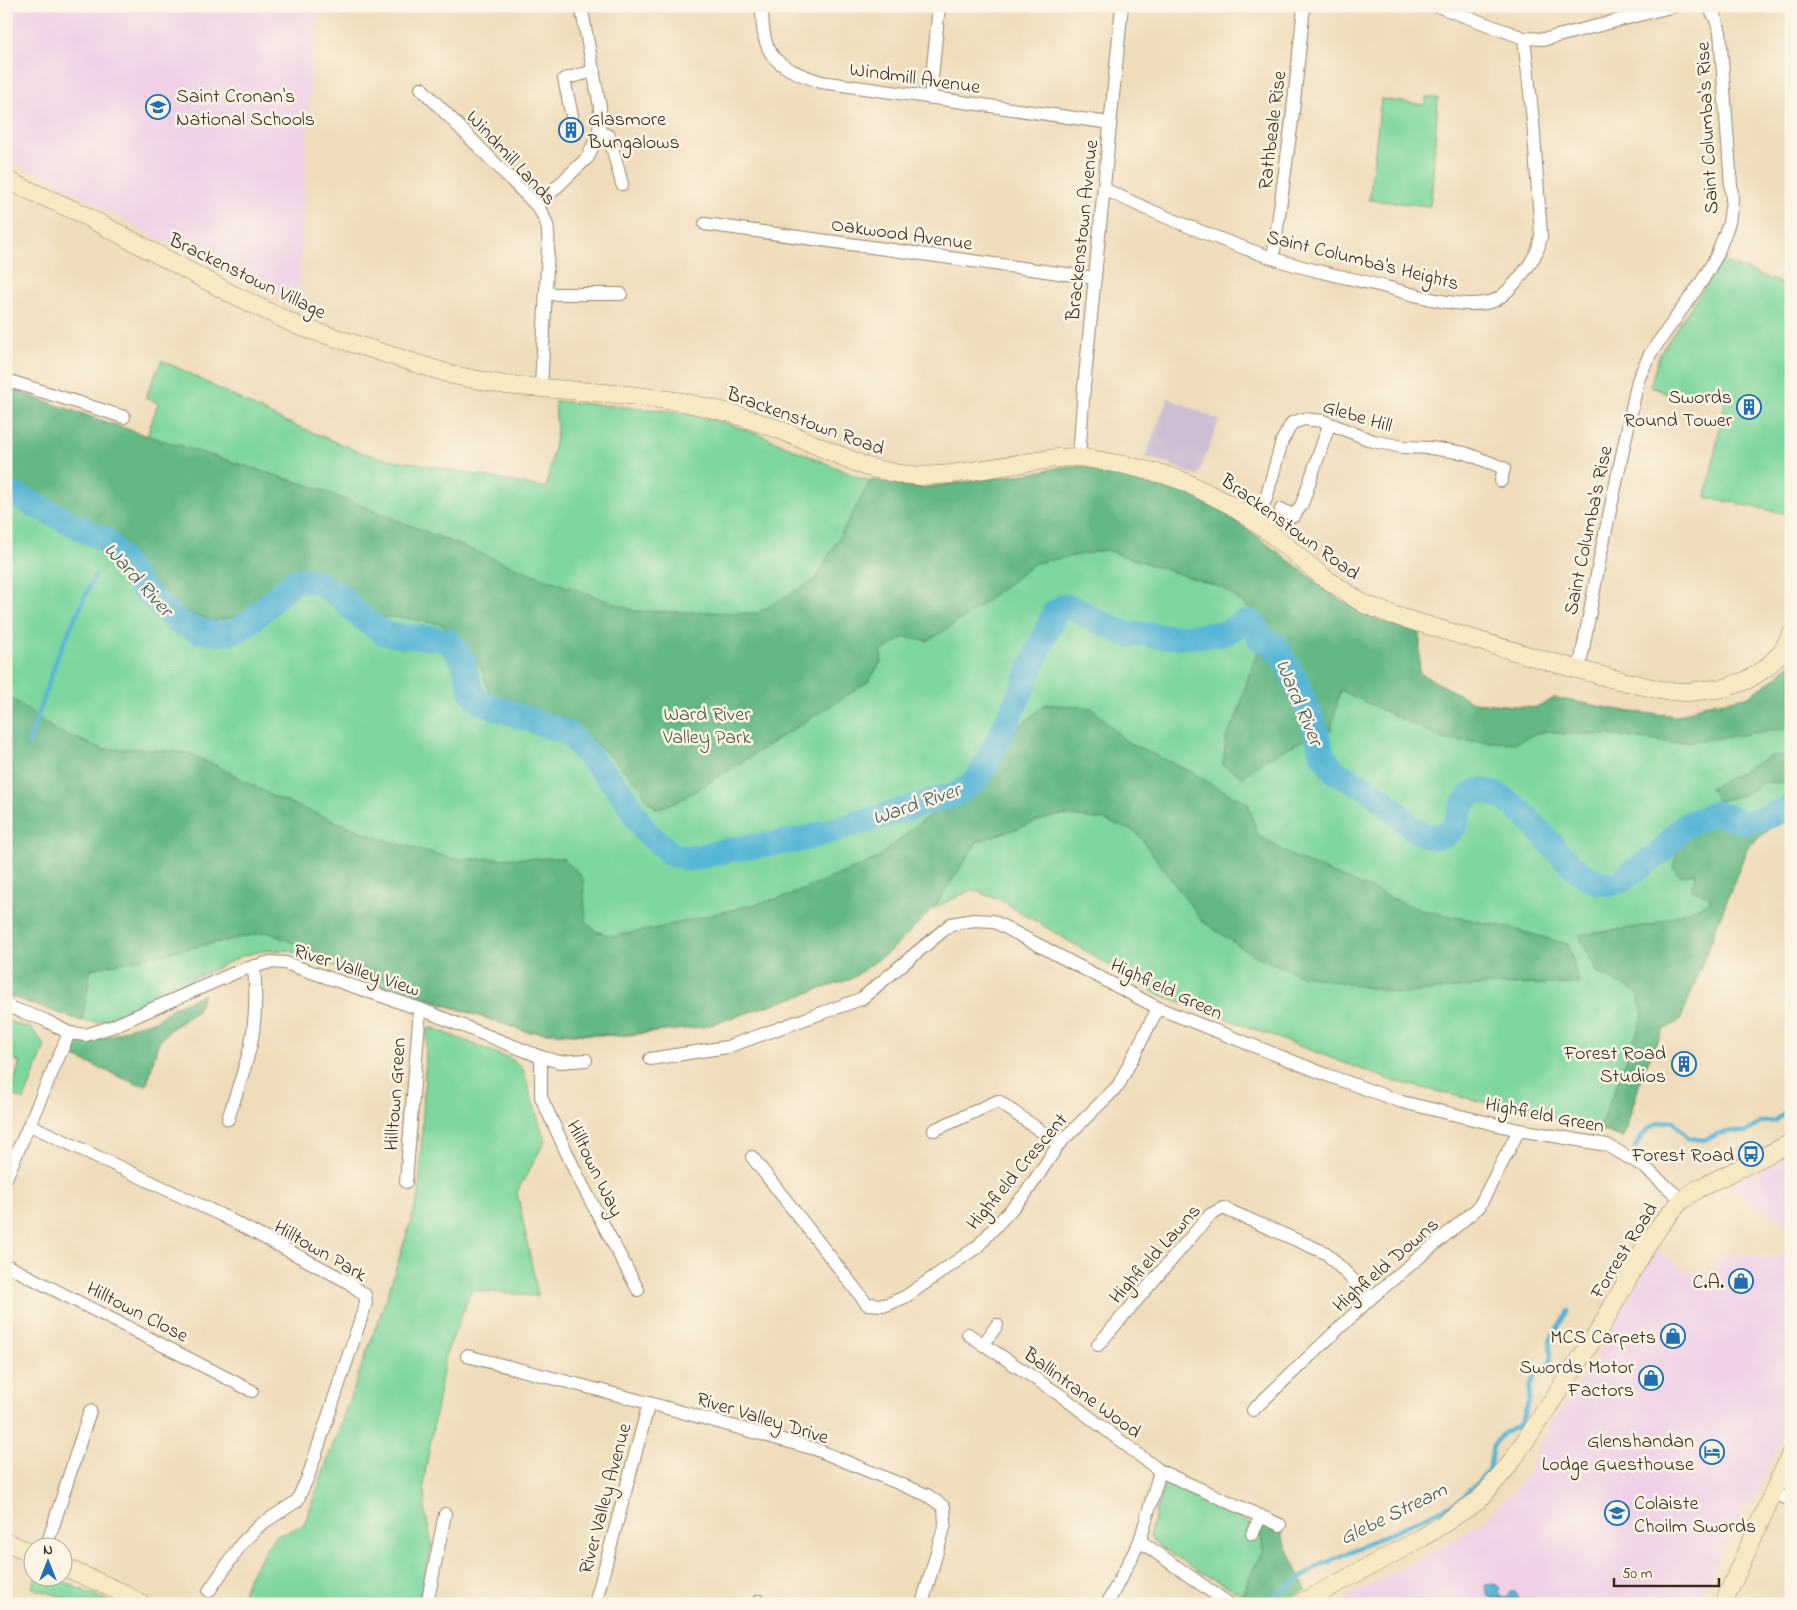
<svg xmlns="http://www.w3.org/2000/svg" width="1797" height="1610" viewBox="0 0 1797 1610" font-family="'Indie Flower',sans-serif">
<style>
.built{fill:#efd0e7}
.industrial{fill:#cdbed3}
.green{fill:#7bd69d;stroke:#5b805e}
.forest{fill:#64b784;stroke:#507051}
.water{fill:#56b6d5;stroke:#48707a}
.lines{fill:none;stroke-linecap:round;stroke-linejoin:round}
.stream{stroke:#56b6d5;stroke-width:4.5}
.river{stroke:#56b6d5;stroke-width:25}
.street-casing{stroke:#95836c;stroke-width:14}
.secondary-casing{stroke:#95836c;stroke-width:19}
.street{stroke:#fff;stroke-width:12}
.secondary{stroke:#f7e9c3;stroke-width:18}
.labels{text-anchor:middle;stroke-width:5;stroke-linejoin:round;paint-order:stroke}
.street-label{font-size:20px;fill:#3b2a1e;stroke:#fcf5e5}
.poi-label{font-size:20px;fill:#3b2a1e;stroke:#fcf5e5;text-anchor:end}
.park-label{font-size:20px;fill:#4b553e;stroke:#fcf5e5}
.water-label{font-size:21px;font-style:italic;fill:#445b5e;stroke:#fcf5e5}
</style>
<rect width="100%" height="100%" fill="#fcf5e5"/>
<filter id="ink" filterUnits="userSpaceOnUse"><feTurbulence type="fractalNoise" baseFrequency=".02" numOctaves="2"/><feDisplacementMap in="SourceGraphic" scale="10" xChannelSelector="R" yChannelSelector="G"/><feConvolveMatrix kernelMatrix="1 2 1 2 8 2 1 2 1" color-interpolation-filters="sRGB"/></filter>
<filter id="wash" filterUnits="userSpaceOnUse"><feTurbulence type="fractalNoise" baseFrequency=".0096" numOctaves="4" result="noise"/><feDisplacementMap in="SourceGraphic" scale="20" xChannelSelector="R" yChannelSelector="G"/><feGaussianBlur stdDeviation="1.12" result="paint"/><feColorMatrix in="noise" values="0 0 0 0 0 0 0 0 0 0 0 0 0 0 0 0 0 1.4 0 .05"/><feComposite in="paint" operator="in"/></filter>
<g filter="url(#wash)">
<rect width="100%" height="100%" fill="#efdcba"/>
<g class="built">
<path d="M 16,6 L 322,6 L 312,52 L 298,308 L 248,285 L 157,238 L 42,175 L 6,161 L 6,33 Z"/>
<path d="M 1791,1155 L 1791,1228 L 1726,1185 Z"/>
<path d="M 1657,1249 L 1668,1260 L 1684,1269 L 1708,1275 L 1725,1254 L 1772,1258 L 1791,1253 L 1791,1419 L 1758,1493 L 1750,1508 L 1745,1505 L 1699,1604 L 1335,1604 L 1454,1540 L 1484,1521 L 1514,1491 L 1525,1476 L 1553,1420 L 1582,1380 L 1588,1378 L 1598,1362 L 1596,1356 Z"/>
</g>
<path class="industrial" d="M 1168,398 L 1219,420 L 1198,476 L 1166,463 L 1145,457 Z"/>
<g class="green">
<path d="M 1426,97 L 1438,98 L 1432,189 L 1430,206 L 1369,200 L 1381,99 L 1425,105 Z"/>
<path d="M 1722,261 L 1791,287 L 1791,515 L 1706,497 L 1727,390 L 1698,398 L 1674,397 L 1650,386 L 1660,353 Z"/>
<path d="M 162,360 L 275,417 L 360,452 L 387,459 L 415,463 L 546,488 L 557,432 L 555,401 L 671,411 L 726,423 L 763,436 L 862,479 L 920,488 L 1032,473 L 1068,466 L 1079,466 L 1245,527 L 1339,599 L 1371,617 L 1398,627 L 1420,633 L 1419,673 L 1473,702 L 1534,708 L 1555,698 L 1630,712 L 1678,716 L 1704,705 L 1747,697 L 1776,678 L 1791,662 L 1791,817 L 1778,822 L 1747,848 L 1680,1021 L 1664,1029 L 1644,1069 L 1623,1138 L 1599,1129 L 1393,1081 L 1154,992 L 1000,900 L 972,890 L 934,908 L 894,948 L 851,979 L 703,1027 L 620,1036 L 527,1032 L 372,981 L 311,957 L 285,950 L 262,951 L 242,956 L 115,1016 L 98,1022 L 82,1021 L 6,995 L 6,388 L 147,436 L 158,403 L 145,398 Z"/>
<path d="M 6,1020 L 32,1029 L 45,1046 L 24,1100 L 10,1094 L 20,1062 L 6,1056 Z"/>
<path d="M 433,1028 L 509,1058 L 522,1067 L 545,1141 L 517,1192 L 538,1296 L 472,1290 L 446,1354 L 424,1479 L 425,1510 L 432,1546 L 418,1604 L 239,1604 L 249,1576 L 274,1537 L 304,1525 L 387,1296 L 419,1195 L 427,1029 Z"/>
<path d="M 1171,1480 L 1260,1530 L 1263,1549 L 1242,1594 L 1198,1571 L 1153,1542 L 1149,1536 L 1164,1484 Z"/>
<path d="M 35,1578 L 55,1578 L 115,1604 L 63,1604 L 65,1598 L 32,1588 Z"/>
</g>
<g class="forest">
<path d="M 6,388 L 148,436 L 314,487 L 530,573 L 635,611 L 757,613 L 816,579 L 871,480 L 920,488 L 1032,473 L 1068,466 L 1079,466 L 1107,470 L 1173,487 L 1219,508 L 1339,599 L 1371,617 L 1398,627 L 1420,633 L 1419,673 L 1473,702 L 1534,708 L 1555,698 L 1630,712 L 1678,716 L 1704,705 L 1747,697 L 1776,678 L 1791,662 L 1791,729 L 1771,730 L 1722,738 L 1672,743 L 1608,735 L 1563,734 L 1548,731 L 1535,734 L 1515,743 L 1446,740 L 1340,690 L 1331,730 L 1297,743 L 1262,761 L 1243,777 L 1223,765 L 1226,738 L 1237,716 L 1251,668 L 1267,630 L 1256,614 L 1223,588 L 1105,550 L 1035,563 L 967,616 L 928,641 L 904,637 L 882,651 L 881,662 L 868,682 L 710,782 L 678,801 L 657,809 L 646,800 L 641,787 L 616,762 L 581,730 L 495,703 L 487,687 L 482,669 L 461,639 L 441,624 L 404,618 L 376,617 L 336,582 L 311,572 L 291,575 L 265,601 L 242,615 L 213,621 L 178,609 L 151,588 L 111,535 L 69,511 L 34,501 L 6,484 Z"/>
<path d="M 6,694 L 55,730 L 103,749 L 143,749 L 189,753 L 231,773 L 272,796 L 378,838 L 454,859 L 562,858 L 578,872 L 583,880 L 586,922 L 596,931 L 612,936 L 653,929 L 788,896 L 876,859 L 922,821 L 992,774 L 1018,727 L 1046,704 L 1092,708 L 1127,742 L 1194,773 L 1214,786 L 1248,803 L 1257,834 L 1294,857 L 1421,910 L 1506,927 L 1568,944 L 1579,984 L 1486,985 L 1400,994 L 1297,974 L 1248,952 L 1202,921 L 1136,832 L 1104,820 L 1062,815 L 1041,820 L 977,842 L 934,908 L 894,948 L 851,979 L 703,1027 L 620,1035 L 527,1032 L 439,1002 L 267,932 L 91,969 L 82,1021 L 6,995 Z"/>
<path d="M 1791,755 L 1791,783 L 1763,782 L 1747,794 L 1718,801 L 1710,788 L 1770,756 Z"/>
<path d="M 1791,817 L 1778,822 L 1747,848 L 1680,1021 L 1664,1029 L 1644,1069 L 1623,1138 L 1599,1129 L 1643,1017 L 1638,993 L 1597,972 L 1579,935 L 1652,925 L 1710,902 L 1709,896 L 1691,890 L 1696,873 L 1680,876 L 1673,867 C 1678,845 1692,820 1718,822 C 1724,822 1731,826 1737,827 C 1745,827 1753,825 1760,823 C 1769,820 1781,819 1791,817 Z"/>
<path d="M 204,994 L 197,1011 L 170,1030 L 158,1044 L 147,1085 L 136,1084 L 72,1056 L 74,1050 L 79,1043 L 110,1036 L 134,1026 L 155,1021 L 174,1007 Z"/>
<path d="M 1267,1526 L 1279,1529 L 1306,1590 C 1284,1602 1265,1607 1242,1594 L 1263,1549 L 1260,1530 Z"/>
</g>
<path class="water" d="M 1495,1584 L 1500,1588 L 1498,1593 L 1501,1597 L 1506,1597 L 1510,1592 L 1515,1592 L 1517,1594 L 1520,1603 L 1505,1604 L 1502,1599 L 1489,1597 L 1485,1585 Z"/>
<g class="lines">
<g class="stream">
<path d="M 100,554 L 107,541"/>
<path d="M 28,745 L 58,655 L 95,575"/>
<path d="M 1635,1148 C 1642,1131 1654,1121 1673,1121 L 1688,1138 L 1704,1140 L 1717,1134 L 1733,1131 L 1746,1132 L 1762,1122 L 1774,1121 L 1791,1107"/>
<path d="M 1272,1597 L 1321,1565 L 1457,1502 L 1489,1471 L 1493,1446 L 1502,1434 L 1517,1427 L 1521,1422 L 1529,1401 L 1530,1384 L 1540,1370 L 1551,1362 L 1550,1340 L 1568,1311"/>
</g>
<path class="river" d="M 6,491 L 107,541 L 141,587 L 176,621 L 199,631 L 218,634 L 236,631 L 249,623 L 294,581 L 305,580 L 317,582 L 342,598 L 358,615 L 384,633 L 401,636 L 431,638 L 449,641 L 464,663 L 471,691 L 481,703 L 568,733 L 622,793 L 645,831 L 671,854 L 689,859 L 734,849 L 800,840 L 957,794 L 977,780 L 990,757 L 1019,696 L 1055,612 L 1065,606 L 1080,611 L 1091,618 L 1128,635 L 1143,634 L 1163,637 L 1198,636 L 1225,633 L 1243,623 L 1250,622 L 1257,628 L 1259,638 L 1276,646 L 1293,676 L 1313,721 L 1322,754 L 1335,772 L 1366,788 L 1385,802 L 1412,828 L 1425,835 L 1434,837 L 1446,834 L 1454,827 L 1464,803 L 1470,795 L 1476,791 C 1522,788 1556,867 1596,881 C 1618,889 1623,878 1640,867 C 1646,862 1654,859 1659,854 C 1668,846 1675,832 1685,826 C 1694,820 1707,817 1717,813 L 1744,823 L 1770,816 L 1791,807"/>
</g>
</g>
<g filter="url(#ink)">
<g class="lines">
<defs>
<g id="street">
<path d="M 762,6 C 762,57 774,66 821,82 L 1110,123"/>
<path d="M 1437,6 L 1524,38 L 1546,39 L 1674,6"/>
<path d="M 421,88 L 537,206 C 548,221 549,229 548,248 L 541,388"/>
<path d="M 930,98 L 939,6"/>
<path d="M 572,116 L 564,79 L 594,71"/>
<path d="M 599,132 L 609,136 L 622,184"/>
<path d="M 1104,189 C 1158,215 1215,238 1272,258 C 1307,270 1345,277 1382,286 C 1413,294 1462,311 1493,301 C 1507,296 1531,265 1537,251 C 1539,246 1540,241 1541,236 L 1533,121 L 1524,38"/>
<path d="M 537,206 L 588,157 L 599,132 L 600,107 L 581,6"/>
<path d="M 705,224 L 1095,278"/>
<path d="M 1273,258 L 1292,121 L 1304,6"/>
<path d="M 546,294 L 621,294"/>
<path d="M 6,380 L 124,417"/>
<path d="M 1079,457 L 1084,387 L 1122,6"/>
<path d="M 1281,509 L 1294,516 L 1302,504 L 1329,425"/>
<path d="M 1252,520 L 1266,499 L 1282,441 L 1292,423 L 1304,419 L 1323,421 L 1373,441 L 1403,447 L 1430,448 L 1465,453 L 1504,468 L 1501,481"/>
<path d="M 1579,670 L 1601,553 L 1638,380 L 1650,354 L 1702,281 L 1716,257 L 1729,223 L 1732,200 L 1720,32 L 1715,17 L 1708,6"/>
<path d="M 6,1006 L 45,1020 L 69,1033 L 86,1035 L 111,1027 L 239,971 L 270,962 L 285,963 L 420,1009 L 541,1057 L 560,1062 L 586,1060"/>
<path d="M 541,1057 L 541,1097 L 577,1175 L 638,1290"/>
<path d="M 650,1059 L 727,1047 L 861,999 L 951,924 L 974,920 L 993,921 L 1158,1008 L 1327,1075 L 1402,1102 L 1519,1130 L 1607,1145 L 1643,1166 L 1682,1200"/>
<path d="M 228,1119 C 236,1094 245,1069 251,1044 C 256,1019 256,991 254,966"/>
<path d="M 30,1125 L 221,1215 L 348,1282 L 365,1295 L 366,1303 L 308,1477 L 297,1501 L 260,1525 L 242,1543 L 209,1591"/>
<path d="M 934,1130 L 998,1101 L 1059,1144"/>
<path d="M 752,1157 L 867,1304 L 886,1305 L 905,1297 L 977,1247 L 1026,1193 L 1059,1144 L 1118,1086 L 1158,1008"/>
<path d="M 6,1178 L 69,1033"/>
<path d="M 406,1182 L 420,1009"/>
<path d="M 6,1265 L 252,1391"/>
<path d="M 968,1334 L 1063,1397 L 1160,1471 L 1280,1525"/>
<path d="M 983,1345 L 997,1325"/>
<path d="M 1098,1345 L 1210,1215 L 1223,1208 L 1326,1253 L 1371,1298"/>
<path d="M 467,1356 L 649,1403 L 815,1449 L 927,1495 L 944,1507 L 945,1524 L 922,1604"/>
<path d="M 1253,1410 L 1371,1298 L 1479,1207 L 1519,1130"/>
<path d="M 1773,1493 L 1791,1500"/>
<path d="M 1252,1534 L 1261,1516"/>
<path d="M 1140,1541 L 1229,1604"/>
<path d="M 46,1548 L 90,1411"/>
<path d="M 427,1604 L 445,1514"/>
<path d="M 595,1604 L 649,1403"/>
<path d="M 758,1604 L 759,1601"/>
<path d="M 1107,1604 L 1140,1541 L 1160,1471"/>
</g>
<g id="secondary">
<path d="M 6,180 L 78,212 L 230,293 L 298,326 L 453,375 L 505,385 L 629,395 L 683,402 L 731,413 L 778,429 L 867,467 L 900,474 L 922,476 L 951,474 L 1057,458 L 1079,457 L 1125,465 L 1162,474 L 1183,481 L 1231,505 L 1274,536 L 1323,577 L 1364,604 L 1393,615 L 1547,661 L 1618,680 L 1665,691 L 1687,692 L 1725,688 L 1747,680 L 1766,668 L 1781,653 L 1791,635"/>
<path d="M 6,1542 L 32,1553"/>
<path d="M 62,1566 L 123,1593 L 141,1604"/>
<path d="M 1299,1604 L 1422,1538 L 1479,1500 L 1509,1465 L 1598,1332 L 1644,1250 L 1659,1227 L 1671,1212 L 1682,1200 L 1698,1189 L 1791,1143"/>
<path d="M 1723,1604 L 1791,1453"/>
</g>
</defs>
<use href="#street" class="street-casing"/>
<use href="#secondary" class="secondary-casing"/>
<use href="#street" class="street"/>
<use href="#secondary" class="secondary"/>
</g>
</g>
<defs>
<symbol id="school-ring" viewBox="-11 -11 22 22"><circle r="9.5" fill="#fcf5e5" stroke="#1f6fb2" stroke-width="1.5"/><path d="M0-5L7-2L0 1L-7-2ZM-4 1L0 2.5L4 1V4Q0 6-4 4Z" fill="#1f6fb2"/></symbol>
<symbol id="building-ring" viewBox="-11 -11 22 22"><circle r="9.5" fill="#fcf5e5" stroke="#1f6fb2" stroke-width="1.5"/><path d="M-4-6H4V6H1V3H-1V6H-4ZM-2.5-4.3h1.7v1.8h-1.7ZM.8-4.3h1.7v1.8H.8ZM-2.5-1h1.7V.8h-1.7ZM.8-1h1.7V.8H.8Z" fill="#1f6fb2"/></symbol>
<symbol id="bus-ring" viewBox="-11 -11 22 22"><circle r="9.5" fill="#fcf5e5" stroke="#1f6fb2" stroke-width="1.5"/><path d="M-5-6H5V4H4V6H2V4H-2V6H-4V4H-5ZM-3.5-4V0h7V-4ZM-3.5 1.2v1.5H-2V1.2ZM2 1.2v1.5H3.5V1.2Z" fill="#1f6fb2"/></symbol>
<symbol id="shop-ring" viewBox="-11 -11 22 22"><circle r="9.5" fill="#fcf5e5" stroke="#1f6fb2" stroke-width="1.5"/><path d="M-5-2.5h2.3a2.7 3.5 0 0 1 5.4 0H5L5.5 6h-11ZM-1.5-2.5h3a1.5 2.3 0 0 0-3 0Z" fill="#1f6fb2"/></symbol>
<symbol id="hotel-ring" viewBox="-11 -11 22 22"><circle r="9.5" fill="#fcf5e5" stroke="#1f6fb2" stroke-width="1.5"/><path d="M-6-4.5h1.5V1H6V5H4.5V3h-9V5H-6ZM-4 0a1.8 1.8 0 1 1 3.6 0ZM.5 0V-2.5h3Q6-2.5 6 0Z" fill="#1f6fb2"/></symbol>
</defs>
<g fill-rule="evenodd">
<use href="#school-ring" x="144" y="93" width="28" height="28"/>
<use href="#building-ring" x="557" y="116" width="28" height="28"/>
<use href="#building-ring" x="1735" y="393" width="28" height="28"/>
<use href="#building-ring" x="1670" y="1050" width="28" height="28"/>
<use href="#bus-ring" x="1737" y="1140" width="28" height="28"/>
<use href="#shop-ring" x="1727" y="1267" width="28" height="28"/>
<use href="#shop-ring" x="1659" y="1322" width="28" height="28"/>
<use href="#shop-ring" x="1637" y="1364" width="28" height="28"/>
<use href="#hotel-ring" x="1698" y="1438" width="28" height="28"/>
<use href="#school-ring" x="1603" y="1499" width="28" height="28"/>
</g>
<g class="labels">
<g class="street-label">
<text transform="translate(915 77) rotate(8)" y="7">Windmill Avenue</text>
<text transform="translate(1706 128) rotate(-93)" y="7">Saint Columba's Rise</text>
<text transform="translate(1271 130) rotate(-83)" y="7">Rathbeale Rise</text>
<text transform="translate(512 157) rotate(47)" y="7">Windmill Lands</text>
<text transform="translate(1081 230) rotate(-84)" y="7">Brackenstown Avenue</text>
<text transform="translate(902 233) rotate(8)" y="7">Oakwood Avenue</text>
<text transform="translate(1363 259) rotate(14)" y="7">Saint Columba's Heights</text>
<text transform="translate(248 275) rotate(26)" y="7">Brackenstown Village</text>
<text transform="translate(1358 415) rotate(17)" y="7">Glebe Hill</text>
<text transform="translate(806 420) rotate(20)" y="7">Brackenstown Road</text>
<text transform="translate(1291 526) rotate(36)" y="7">Brackenstown Road</text>
<text transform="translate(1587 530) rotate(-78)" y="7">Saint Columba's Rise</text>
<text transform="translate(357 969) rotate(18)" y="7">River Valley View</text>
<text transform="translate(1167 988) rotate(25)" y="7">Highfield Green</text>
<text transform="translate(394 1094) rotate(-86)" y="7">Hilltown Green</text>
<text transform="translate(1545 1114) rotate(11)" y="7">Highfield Green</text>
<text transform="translate(596 1168) rotate(64)" y="7">Hilltown Way</text>
<text transform="translate(1016 1171) rotate(-50)" y="7">Highfield Crescent</text>
<text transform="translate(321 1250) rotate(30)" y="7">Hilltown Park</text>
<text transform="translate(1623 1250) rotate(-58)" y="7">Forrest Road</text>
<text transform="translate(1154 1253) rotate(-48)" y="7">Highfield Lawns</text>
<text transform="translate(1385 1264) rotate(-41)" y="7">Highfield Downs</text>
<text transform="translate(138 1311) rotate(27)" y="7">Hilltown Close</text>
<text transform="translate(1083 1392) rotate(36)" y="7">Ballintrane Wood</text>
<text transform="translate(763 1417) rotate(17)" y="7">River Valley Drive</text>
<text transform="translate(604 1498) rotate(-75)" y="7">River Valley Avenue</text>
</g>
<g class="poi-label">
<text x="176" y="102" text-anchor="start">Saint Cronan's<tspan x="176" dy="23">National Schools</tspan></text>
<text x="588" y="125" text-anchor="start">Glasmore<tspan x="588" dy="23">Bungalows</tspan></text>
<text x="1732" y="403">Swords<tspan x="1732" dy="23">Round Tower</tspan></text>
<text x="1666" y="1059">Forest Road<tspan x="1666" dy="23">Studios</tspan></text>
<text x="1734" y="1161">Forest Road</text>
<text x="1724" y="1288">C.A.</text>
<text x="1656" y="1343">MCS Carpets</text>
<text x="1634" y="1373">Swords Motor<tspan x="1634" dy="23">Factors</tspan></text>
<text x="1694" y="1447">Glenshandan<tspan x="1694" dy="23">Lodge Guesthouse</tspan></text>
<text x="1634" y="1509" text-anchor="start">Colaiste<tspan x="1634" dy="23">Choilm Swords</tspan></text>
</g>
<g class="park-label">
<text x="707" y="720">Ward River<tspan x="707" dy="23">Valley Park</tspan></text>
</g>
<g class="water-label">
<text transform="translate(139 579) rotate(48)" y="7">Ward River</text>
<text transform="translate(1300 702) rotate(67)" y="7">Ward River</text>
<text transform="translate(916 803) rotate(-19)" y="7">Ward River</text>
<text transform="translate(1393 1513) rotate(-26)" y="7">Glebe Stream</text>
</g>
</g>
<rect width="1797" height="1610" fill="none" stroke="#fcf5e5" stroke-width="25"/>
<g transform="translate(48 1562)"><circle r="24" fill="#fcf5e5" stroke="#afa495"/>
<path d="M0-4L9 19L0 12L-9 19Z" fill="#1f6fb2"/>
<text y="-8" font-size="14" font-weight="bold" text-anchor="middle" fill="#3b2a1e">N</text>
</g>
<path d="M1614 1578v8h105v-8" fill="none" stroke="#3b2a1e" stroke-width="2.5"/>
<text x="1622" y="1578" font-size="15" fill="#3b2a1e" stroke="#fcf5e5" stroke-width="4" paint-order="stroke">50 m</text>
</svg>
